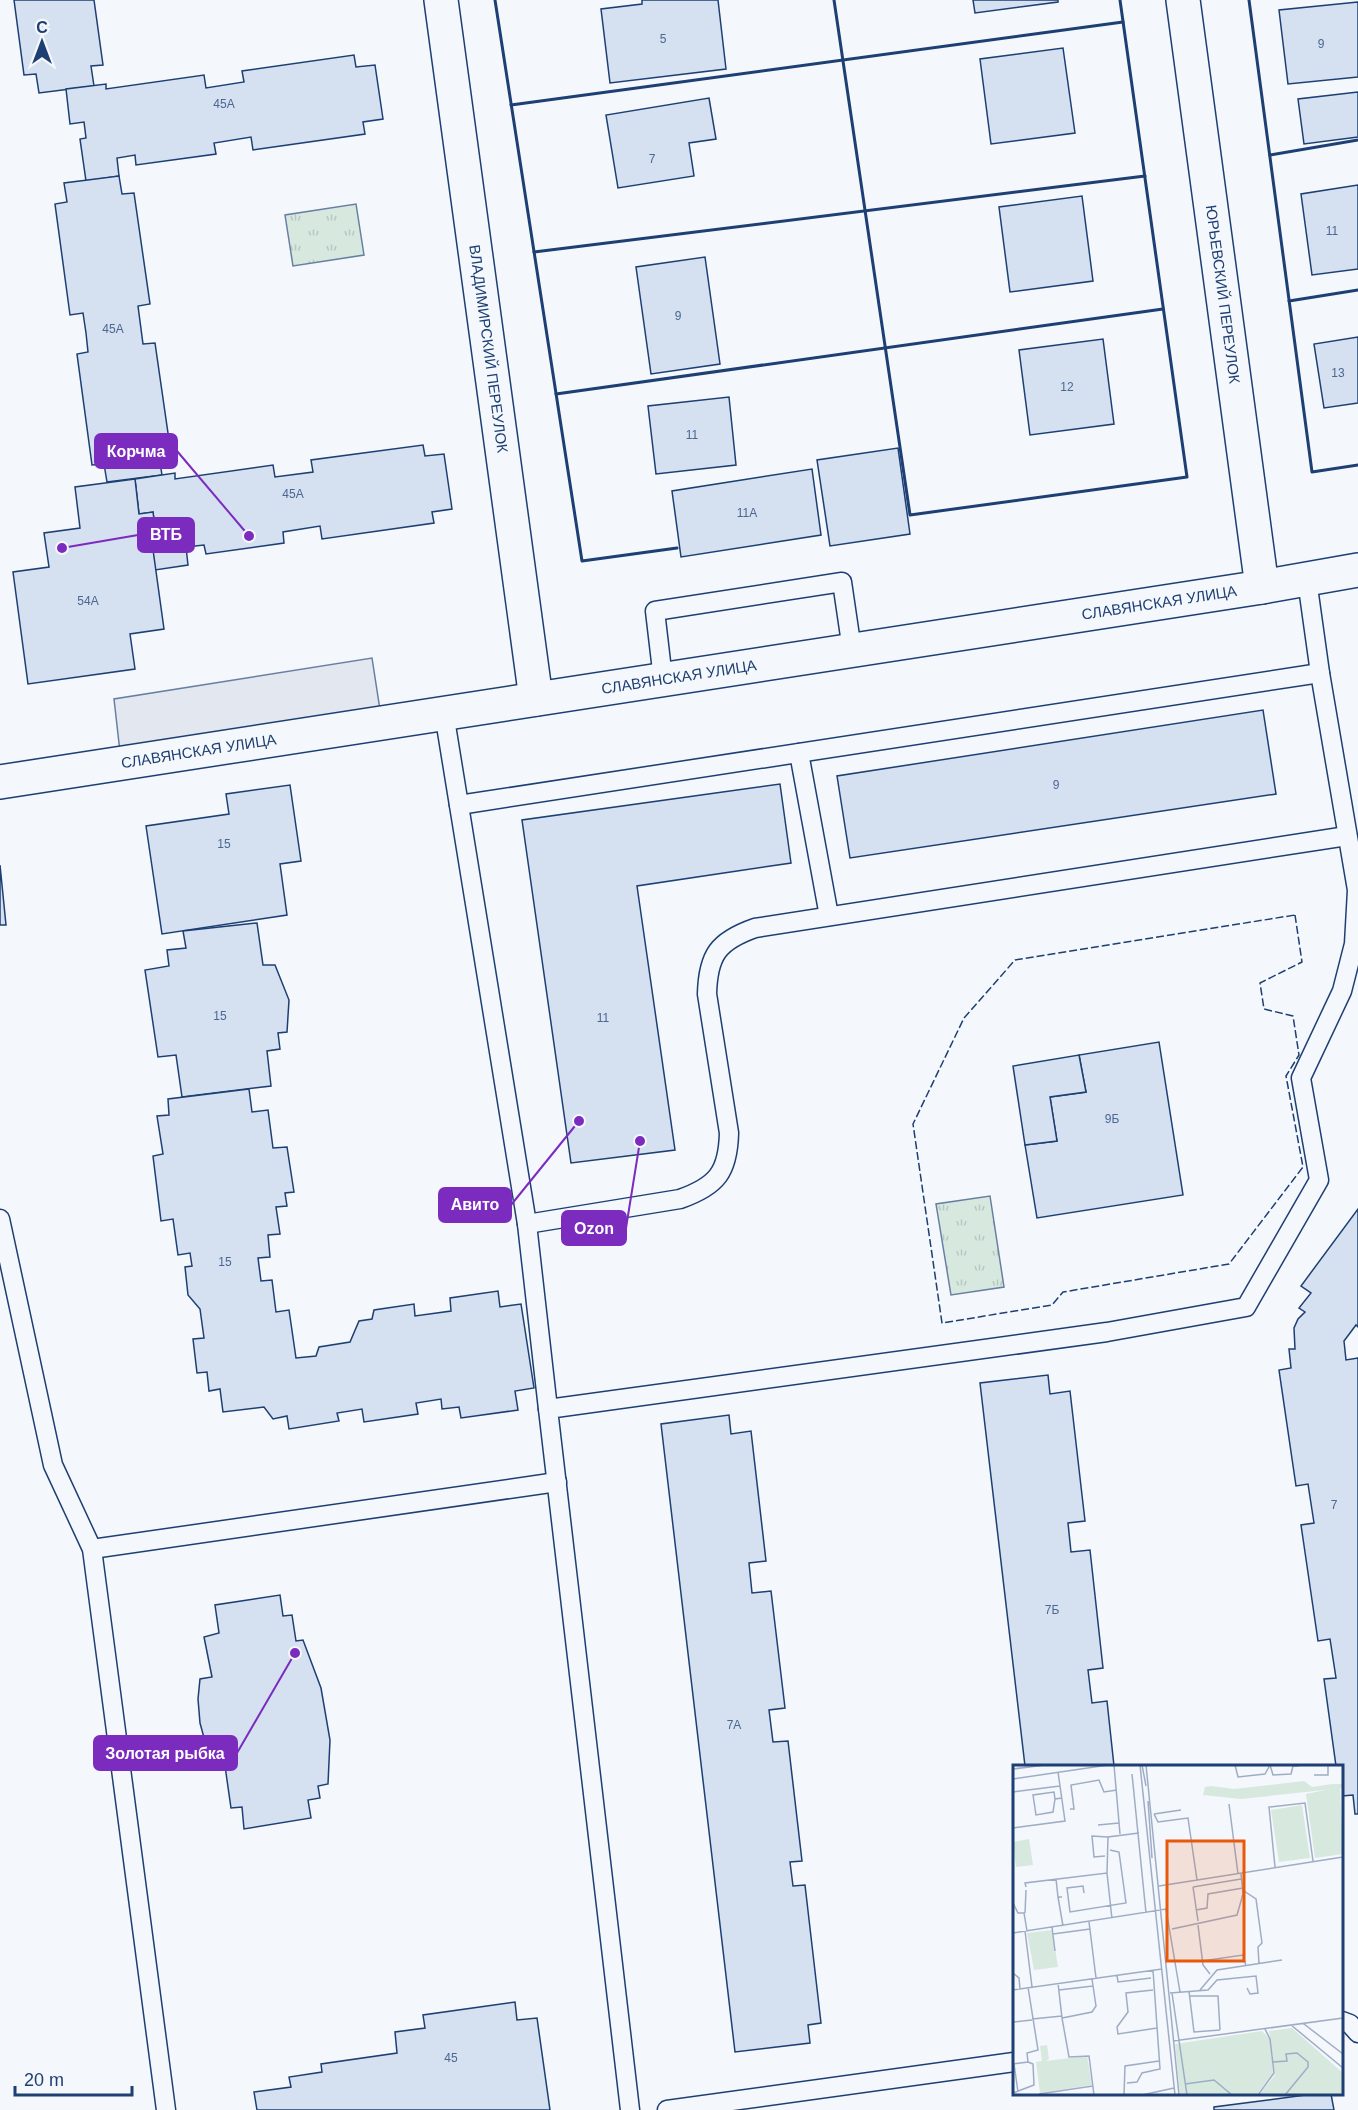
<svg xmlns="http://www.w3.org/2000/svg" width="1358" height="2110" viewBox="0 0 1358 2110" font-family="Arial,sans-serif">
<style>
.park{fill:url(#park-tufts);stroke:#687fa3;stroke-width:1.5}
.parking{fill:#e3e8f0;stroke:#687fa3;stroke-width:1.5}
.building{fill:#d5e0f0;stroke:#1d3f73;stroke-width:1.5}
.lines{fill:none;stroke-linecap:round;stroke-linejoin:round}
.lane-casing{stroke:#1d3f73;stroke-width:21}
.street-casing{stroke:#1d3f73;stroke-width:36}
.lane{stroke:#f4f7fb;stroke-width:18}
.street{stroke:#f4f7fb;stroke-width:33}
.fence{stroke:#1d3f73;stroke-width:1.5;stroke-dasharray:8 3;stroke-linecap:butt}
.wall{stroke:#1d3f73;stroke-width:3}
.labels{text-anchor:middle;stroke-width:4.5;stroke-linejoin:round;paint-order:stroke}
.number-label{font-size:12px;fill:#4b6792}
.street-label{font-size:15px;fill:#1d3f73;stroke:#f4f7fb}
.inset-road{fill:none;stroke:#9eadc5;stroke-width:1.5}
.view{fill:#e8590c;fill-opacity:0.15;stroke:#e8590c;stroke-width:3}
.inset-edge{fill:none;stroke:#1d3f73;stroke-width:3}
.leader{fill:none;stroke:#7b2cbf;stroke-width:2}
.callout-dot{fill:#7b2cbf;stroke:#f4f7fb;stroke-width:2}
.callout{fill:#7b2cbf;stroke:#7b2cbf;stroke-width:2}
.callout-label{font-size:16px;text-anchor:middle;font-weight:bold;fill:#fff}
</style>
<defs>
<pattern id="park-tufts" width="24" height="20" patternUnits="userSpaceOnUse" patternTransform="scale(1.5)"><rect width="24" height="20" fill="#d7e8df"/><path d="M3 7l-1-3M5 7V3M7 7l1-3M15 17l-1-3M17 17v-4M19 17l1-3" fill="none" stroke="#b8c8c3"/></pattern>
</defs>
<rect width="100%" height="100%" fill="#f4f7fb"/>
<g class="park">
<path d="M 356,204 L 364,255 L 293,266 L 285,215 Z"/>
<path d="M 990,1196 L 1004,1287 L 951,1295 L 936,1204 Z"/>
</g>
<path class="parking" d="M 372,658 L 380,710 L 120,752 L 114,699 Z"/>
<g class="building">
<path d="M 14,0 L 94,0 L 103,65 L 91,66 L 94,86 L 39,93 L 36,74 L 24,75 Z"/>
<path d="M 642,0 L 718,0 L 726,69 L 610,83 L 601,9 L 642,4 Z"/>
<path d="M 973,0 L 1058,0 L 1058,2 L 975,13 Z"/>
<path d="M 1358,2 L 1358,77 L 1288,84 L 1279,10 Z"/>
<path d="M 1063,48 L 1075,133 L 991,144 L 980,59 Z"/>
<path d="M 354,55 L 356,67 L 375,65 L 383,119 L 363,122 L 365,134 L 253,150 L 251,137 L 214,143 L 216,154 L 136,165 L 135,155 L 117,158 L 119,176 L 86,181 L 80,139 L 86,138 L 84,122 L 70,124 L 66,89 L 106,84 L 106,89 L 204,75 L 206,88 L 244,82 L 242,71 Z"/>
<path d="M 1358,92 L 1358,137 L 1304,144 L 1298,99 Z"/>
<path d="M 709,98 L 716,139 L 689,143 L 694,176 L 618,188 L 606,115 Z"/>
<path d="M 119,176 L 122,194 L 134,193 L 150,304 L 138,306 L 143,344 L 155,343 L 171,454 L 159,456 L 162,475 L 107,482 L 104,464 L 92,465 L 77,354 L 88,352 L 86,333 L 83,313 L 70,315 L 55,204 L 67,202 L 64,183 Z"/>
<path d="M 1358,185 L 1358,269 L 1312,275 L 1301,194 Z"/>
<path d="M 1082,196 L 1093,281 L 1010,292 L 999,207 Z"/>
<path d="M 705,257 L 720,364 L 651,374 L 636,267 Z"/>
<path d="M 1358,337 L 1358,403 L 1324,408 L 1314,344 Z"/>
<path d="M 1103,339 L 1114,424 L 1030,435 L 1019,350 Z"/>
<path d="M 729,397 L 736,465 L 656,474 L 648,406 Z"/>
<path d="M 423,445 L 425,456 L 444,454 L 452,509 L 432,512 L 434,523 L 322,539 L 320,526 L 283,532 L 284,543 L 206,554 L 204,545 L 186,547 L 188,565 L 155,570 L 150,528 L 155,527 L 153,512 L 139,514 L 135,479 L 175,473 L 175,479 L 273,465 L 275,477 L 313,472 L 311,460 Z"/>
<path d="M 898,448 L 910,534 L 830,546 L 817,460 Z"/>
<path d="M 812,469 L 821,535 L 681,557 L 672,491 Z"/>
<path d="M 135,479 L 139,514 L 153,512 L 155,527 L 150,528 L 164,629 L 130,634 L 135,669 L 28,684 L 13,572 L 49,567 L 44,533 L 80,528 L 75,487 Z"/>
<path d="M 1263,710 L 1276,794 L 850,858 L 837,776 Z"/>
<path d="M 780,784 L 791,863 L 637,886 L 675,1150 L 571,1163 L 522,820 Z"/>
<path d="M 290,785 L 301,861 L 280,864 L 287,915 L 162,934 L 146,826 L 229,814 L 226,794 Z"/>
<path d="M 0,865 L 6,925 L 0,925 Z"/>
<path d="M 257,923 L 263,965 L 275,965 L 289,1000 L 287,1032 L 278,1033 L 280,1049 L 267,1051 L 271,1086 L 182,1097 L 176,1055 L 158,1057 L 145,970 L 169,966 L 167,950 L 186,948 L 183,931 Z"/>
<path d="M 1159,1042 L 1183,1195 L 1037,1218 L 1025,1145 L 1057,1141 L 1050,1097 L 1086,1092 L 1079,1055 Z"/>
<path d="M 1079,1055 L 1086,1092 L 1050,1097 L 1057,1141 L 1025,1145 L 1013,1066 Z"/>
<path d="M 249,1089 L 252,1112 L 268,1110 L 273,1148 L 287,1147 L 294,1192 L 285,1193 L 287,1206 L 276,1207 L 280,1234 L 268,1235 L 270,1257 L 258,1258 L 261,1281 L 272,1280 L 276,1312 L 289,1310 L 296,1358 L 316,1356 L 319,1347 L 350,1342 L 359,1321 L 372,1319 L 374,1310 L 414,1304 L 415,1316 L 451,1311 L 450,1298 L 498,1291 L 500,1307 L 521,1304 L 534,1388 L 515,1391 L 518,1410 L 461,1418 L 459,1407 L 442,1409 L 441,1399 L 416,1403 L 418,1414 L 364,1422 L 362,1409 L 337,1413 L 339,1421 L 289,1429 L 287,1416 L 273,1419 L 264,1407 L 223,1412 L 220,1389 L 209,1391 L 207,1372 L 197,1373 L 193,1339 L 204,1338 L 200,1309 L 188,1295 L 185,1267 L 192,1266 L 190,1253 L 178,1255 L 173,1219 L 161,1221 L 153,1156 L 163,1154 L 157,1116 L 169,1115 L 168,1099 Z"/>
<path d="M 1358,1209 L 1358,1327 L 1356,1325 L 1344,1341 L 1346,1360 L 1358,1358 L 1358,1814 L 1355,1814 L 1353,1795 L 1342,1796 L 1342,1766 L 1336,1766 L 1324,1679 L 1336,1678 L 1330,1639 L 1318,1641 L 1301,1525 L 1314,1523 L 1308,1484 L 1296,1486 L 1279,1370 L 1291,1368 L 1289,1349 L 1295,1349 L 1294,1328 L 1298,1319 L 1305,1312 L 1299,1308 L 1311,1293 L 1301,1286 Z"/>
<path d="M 1048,1375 L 1050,1394 L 1070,1391 L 1085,1521 L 1068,1523 L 1071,1552 L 1090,1550 L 1103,1668 L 1088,1670 L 1092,1703 L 1107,1701 L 1114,1766 L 1025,1766 L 980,1383 Z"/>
<path d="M 729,1415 L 731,1434 L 751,1431 L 766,1561 L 749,1563 L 752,1593 L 771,1591 L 785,1708 L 769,1710 L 773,1742 L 788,1741 L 802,1861 L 790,1862 L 793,1886 L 805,1885 L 821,2023 L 808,2025 L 810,2043 L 735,2052 L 661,1424 Z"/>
<path d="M 280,1595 L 283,1616 L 292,1615 L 296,1641 L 303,1640 L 321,1688 L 330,1740 L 328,1784 L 318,1786 L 320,1798 L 308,1800 L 311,1818 L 244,1829 L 242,1807 L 231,1808 L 225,1766 L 216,1767 L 206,1745 L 200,1723 L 198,1699 L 200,1679 L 212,1677 L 204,1637 L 219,1633 L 215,1605 Z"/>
<path d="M 515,2002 L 517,2020 L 537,2018 L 550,2110 L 257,2110 L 254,2092 L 291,2087 L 289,2077 L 322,2072 L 321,2064 L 397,2053 L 395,2032 L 425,2028 L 423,2015 Z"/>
<path d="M 1313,2094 L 1331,2094 L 1334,2110 L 1214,2110 L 1214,2107 Z"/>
</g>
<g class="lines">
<defs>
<g id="lane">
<path d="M 663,679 L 655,611 L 842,582 L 852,650"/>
<path d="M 444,713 L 527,1224 L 548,1409"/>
<path d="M 799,753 L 829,916"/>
<path d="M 459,805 L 1320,673"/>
<path d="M 0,1219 L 53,1465 L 92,1549 L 166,2110"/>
<path d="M 527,1224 L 680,1199 C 717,1186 728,1172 729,1133 L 707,994 C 708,955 718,941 755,928 L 1347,836"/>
<path d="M 92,1549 L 557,1482"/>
<path d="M 1342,2021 L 1350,2024 L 1358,2033"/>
<path d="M 630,2110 L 548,1409 L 1107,1332 L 1246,1307 L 1319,1180 L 1301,1078 L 1342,991 L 1354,944 L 1357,890 L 1320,673 L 1307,580"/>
<path d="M 667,2110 L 1014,2062"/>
</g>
<g id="street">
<path id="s1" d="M 441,0 L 536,699"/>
<path id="s2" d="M 1183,0 L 1262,587"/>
<path id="s3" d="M 0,782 L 1262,587 L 1358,570"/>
</g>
</defs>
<use href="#lane" class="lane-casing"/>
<use href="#street" class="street-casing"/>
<use href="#lane" class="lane"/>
<use href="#street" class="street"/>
<path class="fence" d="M 1295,915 L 1302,962 L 1260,983 L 1264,1009 L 1293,1016 L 1299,1055 L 1286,1076 L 1303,1167 L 1229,1264 L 1063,1292 L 1052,1305 L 942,1323 L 913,1124 L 964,1018 L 1015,960 Z"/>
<g class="wall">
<path d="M 495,0 L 582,561 L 677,548"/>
<path d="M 834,0 L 910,515 L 1187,477 L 1120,0"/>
<path d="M 1249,0 L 1312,472 L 1358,465"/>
<path d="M 511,105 L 1123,22"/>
<path d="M 1270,155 L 1358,140"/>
<path d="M 534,252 L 1145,176"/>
<path d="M 1289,301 L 1358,290"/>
<path d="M 556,394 L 1163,309"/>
</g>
</g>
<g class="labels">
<g class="number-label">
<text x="663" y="43">5</text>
<text x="1321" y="48">9</text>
<text x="224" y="108">45А</text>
<text x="652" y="163">7</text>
<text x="1332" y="235">11</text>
<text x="678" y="320">9</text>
<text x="113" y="333">45А</text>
<text x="1338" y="377">13</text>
<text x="1067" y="391">12</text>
<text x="692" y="439">11</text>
<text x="293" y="498">45А</text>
<text x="747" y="517">11А</text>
<text x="88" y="605">54А</text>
<text x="1056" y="789">9</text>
<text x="224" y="848">15</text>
<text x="220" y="1020">15</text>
<text x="603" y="1022">11</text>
<text x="1112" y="1123">9Б</text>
<text x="225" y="1266">15</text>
<text x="1334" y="1509">7</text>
<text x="1052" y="1614">7Б</text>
<text x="734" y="1729">7А</text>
<text x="451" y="2062">45</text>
</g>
<g class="street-label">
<text dy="5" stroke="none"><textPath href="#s2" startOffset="297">ЮРЬЕВСКИЙ ПЕРЕУЛОК</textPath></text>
<text dy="5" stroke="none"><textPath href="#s1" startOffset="352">ВЛАДИМИРСКИЙ ПЕРЕУЛОК</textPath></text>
<text dy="5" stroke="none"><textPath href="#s3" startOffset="1173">СЛАВЯНСКАЯ УЛИЦА</textPath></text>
<text dy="5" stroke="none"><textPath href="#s3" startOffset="687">СЛАВЯНСКАЯ УЛИЦА</textPath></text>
<text dy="5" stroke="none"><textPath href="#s3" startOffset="201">СЛАВЯНСКАЯ УЛИЦА</textPath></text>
</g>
</g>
<g transform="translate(1013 1765)">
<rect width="330" height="330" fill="#f4f7fb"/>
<path d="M 327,22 L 330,89 L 302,93 L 293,29 ZM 289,40 L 297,93 L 266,97 L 258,45 ZM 16,74 L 20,100 L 3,102 L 0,77 ZM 279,263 L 330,308 L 330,330 L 246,330 L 262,310 L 256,266 ZM 249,266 L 257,274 L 260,309 L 243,330 L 167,330 L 162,279 ZM 34,280 L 36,294 L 33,296 L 74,291 L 79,320 L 27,328 L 23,297 L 29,296 L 27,281 Z" fill="#d7e8df"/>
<path d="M 291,16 L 299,22 L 320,19 L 330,19 L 330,23 L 228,34 L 190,30 L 192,22 L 198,21 L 221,24 Z" fill="#d7e8df"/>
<path d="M 39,165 L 45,202 L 21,205 L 14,168 Z" fill="#d7e8df"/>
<path class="inset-road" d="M 101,0 L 107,69M 127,0 L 162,330M 129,0 L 133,21M 133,0 L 166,330M 222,0 L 225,12 L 252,9 L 257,0M 257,0 L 260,10 L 278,9 L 280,1 L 286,1M 0,4 L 32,0M 119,9 L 133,148M 301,10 L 315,10 L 315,0M 0,14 L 95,0M 0,27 L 47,21M 42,34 L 41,27 L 20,30 L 23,50 L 40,47 L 42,34 L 49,33M 135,36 L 139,93M 216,39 L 225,109M 57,44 L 61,44 L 58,20 L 86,15 L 91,27 L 104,25M 141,49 L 145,57 L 175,53 L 184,115M 141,49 L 168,45M 85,60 L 106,58M 0,63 L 52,56 L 45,7M 92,91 L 81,92 L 79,71 L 95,72M 262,102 L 256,42 L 292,38 L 300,96M 94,108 L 95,72 L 126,68M 43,114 L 45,132 L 49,132M 146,121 L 330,92M 13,122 L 12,118 L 94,108 L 99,154M 180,122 L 228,114M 180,122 L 185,156M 231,126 L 243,134 L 249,178 L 245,182 L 246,199M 71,128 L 70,121 L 54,123 L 57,147 L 113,138 L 106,87 L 97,85M 45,132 L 50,161M 0,138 L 5,148 L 11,148 L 14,166M 183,145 L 194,143 L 195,129 L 230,123M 12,148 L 13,125M 76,157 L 83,213M 185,160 L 190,200 L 197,209M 39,162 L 42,186M 159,164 L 224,150 L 230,129 L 228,109M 12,166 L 19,222M 0,168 L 153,144 L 167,227M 40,169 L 77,164M 189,196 L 230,190 L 233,201M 0,208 L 6,213 L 7,224M 104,210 L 105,217 L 138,213M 45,218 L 49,253 L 79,247 L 83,241 L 79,214M 0,225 L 149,204M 46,225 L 80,221M 140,225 L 113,228 L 115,247 L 104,262 L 105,269 L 144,263M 187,225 L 204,205 L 269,195M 176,226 L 181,267 L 207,265M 157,228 L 195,225 L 204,215 L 243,211 L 245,228 L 237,229 L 234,223M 159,228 L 174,330M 177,231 L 205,231 L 207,265M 49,253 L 56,292 L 76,291 L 81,330M 19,254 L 49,251M 0,257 L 19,255M 291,259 L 330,289M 278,260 L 330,303M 160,276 L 330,253M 260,297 L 274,296 L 273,289 L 284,288 L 295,297 L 295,302 L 272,330M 0,299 L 15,297 L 14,288 L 25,285 L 15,222M 1,299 L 5,327M 114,318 L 124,317 L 129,308 L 147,304 L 140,205M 172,319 L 201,315 L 219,330M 0,328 L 21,320 L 20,299 L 15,297M 26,329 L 80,321M 111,330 L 112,301 L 146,296M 129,330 L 161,323M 245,330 L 261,308 L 257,274 L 252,264"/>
<path class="view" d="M 154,76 L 231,76 L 231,196 L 154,196 Z"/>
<rect width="330" height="330" class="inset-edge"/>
</g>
<path class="leader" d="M249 536L177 451M62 548L138 535M579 1121L511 1205M640 1141L626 1228M295 1653L237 1753"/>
<g class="callout-dot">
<circle cx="249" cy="536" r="6"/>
<circle cx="62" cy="548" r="6"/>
<circle cx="579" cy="1121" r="6"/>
<circle cx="640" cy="1141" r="6"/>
<circle cx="295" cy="1653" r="6"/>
</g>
<g class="callout">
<rect x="95" y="434" width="82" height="34" rx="6"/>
<rect x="138" y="518" width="56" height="34" rx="6"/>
<rect x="439" y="1188" width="72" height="34" rx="6"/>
<rect x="562" y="1211" width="64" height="34" rx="6"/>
<rect x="94" y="1736" width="143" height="34" rx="6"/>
</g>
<g class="callout-label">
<text x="136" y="457">Корчма</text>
<text x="166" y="540">ВТБ</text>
<text x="475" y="1210">Авито</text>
<text x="594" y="1234">Ozon</text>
<text x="165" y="1759">Золотая рыбка</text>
</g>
<g transform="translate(42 42)" stroke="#f4f7fb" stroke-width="4.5" paint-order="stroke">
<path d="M0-4.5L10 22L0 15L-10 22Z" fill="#1d3f73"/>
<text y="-9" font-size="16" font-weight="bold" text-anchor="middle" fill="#1d3f73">С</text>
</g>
<path d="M15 2086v9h117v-9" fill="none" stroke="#1d3f73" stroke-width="3"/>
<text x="24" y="2086" font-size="18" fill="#1d3f73" stroke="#f4f7fb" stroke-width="4.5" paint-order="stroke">20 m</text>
</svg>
